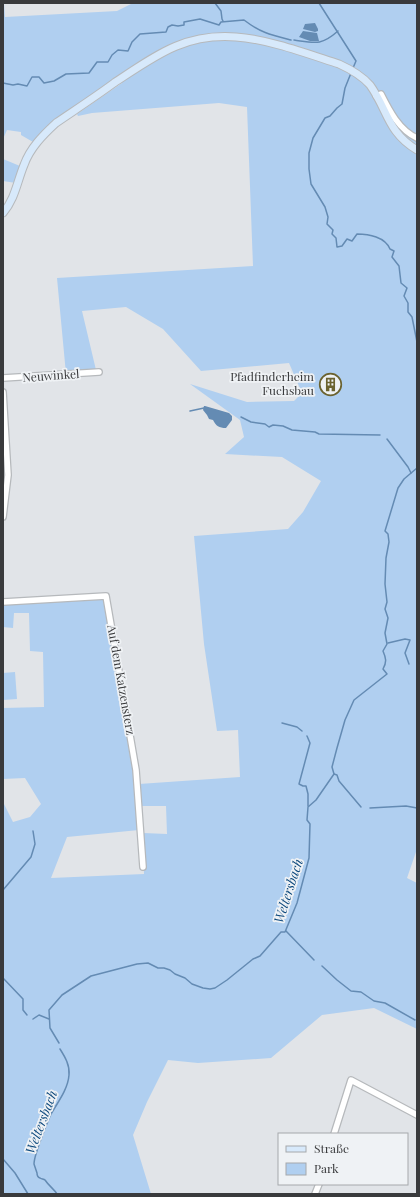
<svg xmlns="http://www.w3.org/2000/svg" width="420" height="1197" viewBox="0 0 420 1197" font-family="'Playfair Display',serif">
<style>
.green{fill:#b0cff0}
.water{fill:#648bb3}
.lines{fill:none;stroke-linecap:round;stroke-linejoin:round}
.stream{stroke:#648bb3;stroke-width:1.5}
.street-casing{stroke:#b6b9bc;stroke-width:8}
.secondary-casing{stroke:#b6b9bc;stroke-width:9}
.street{stroke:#fff;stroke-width:5.5}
.secondary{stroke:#d7e9fb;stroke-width:7}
.labels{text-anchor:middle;stroke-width:3.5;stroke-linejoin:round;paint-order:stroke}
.street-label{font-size:12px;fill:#393a3c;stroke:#eff2f5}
.poi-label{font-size:12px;fill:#393a3c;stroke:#eff2f5;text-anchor:end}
.water-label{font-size:13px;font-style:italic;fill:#0d497d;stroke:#eff2f5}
</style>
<rect width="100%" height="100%" fill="#e1e4e8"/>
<g class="green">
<path d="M 3,3 L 4,3 L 5,17 L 117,11 L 133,3 L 417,3 L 417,849 L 407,878 L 417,883 L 417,1029 L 374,1008 L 322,1015 L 271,1058 L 198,1063 L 168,1060 L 147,1102 L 133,1135 L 151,1194 L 3,1194 L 3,802 L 13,822 L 30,817 L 41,804 L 25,778 L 3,779 L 3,708 L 44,707 L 43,652 L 30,651 L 29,613 L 14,613 L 13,628 L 3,627 L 3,604 L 103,599 L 133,773 L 139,830 L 67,837 L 51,878 L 144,874 L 143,833 L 167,834 L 166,806 L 141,806 L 139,784 L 240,777 L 238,730 L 217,731 L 204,644 L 194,536 L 288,529 L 303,512 L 321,481 L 282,457 L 225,454 L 244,437 L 240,420 L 190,384 L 247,402 L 294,401 L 302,393 L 289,363 L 201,371 L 163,329 L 126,307 L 82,311 L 96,370 L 66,374 L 57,278 L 253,266 L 247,107 L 219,103 L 92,113 L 78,116 L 77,114 L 122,83 L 119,77 L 33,142 L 21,135 L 21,132 L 7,130 L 3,139 Z"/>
<path d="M 3,159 L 20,166 L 16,183 L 3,181 Z"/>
<path d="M 15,672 L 17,699 L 3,700 L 3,673 Z"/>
</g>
<g class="water">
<path d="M 315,23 L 318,29 L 318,31 L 315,32 L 303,29 L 305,24 Z"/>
<path d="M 303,31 L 317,33 L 319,41 L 310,41 L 299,37 Z"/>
<path d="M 204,406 L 205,406 L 229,413 L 232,416 L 232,420 L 226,428 C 219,428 216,426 213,420 L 209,419 L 207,415 L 203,410 Z"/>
</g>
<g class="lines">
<g class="stream">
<path d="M 215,3 L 221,11 L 222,19 L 223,21"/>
<path d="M 319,3 L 356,61 L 353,68"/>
<path d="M 294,40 C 315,43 321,46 338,31"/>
<path d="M 351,73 L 345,88 L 342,104 L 337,108 L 330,116 L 325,118 L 313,138 L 309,153 L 309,169 L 311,184 L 325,207 L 328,217 L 327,224 L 333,230 L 332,234 L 336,238 L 337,247 L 342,246 L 347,239 L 352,241 L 357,234 C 369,234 385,237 390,249 L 394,251 L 392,257 L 399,266 L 401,283 L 407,288 L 404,296 L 408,303 L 408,312 L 412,317 L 417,342"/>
<path d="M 3,83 L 13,85 L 18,84 L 27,86 L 32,77 L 39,77 L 44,83 L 54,81 L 66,74 L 89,73 L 97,62 L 108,62 L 112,55 L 118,50 L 128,51 L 132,42 L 140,34 L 166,32 L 168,27 L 172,25 L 178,26 L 184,25 L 184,22 L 200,19 L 219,25 L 221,22 L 244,20 C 261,33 271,35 291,40"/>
<path d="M 190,411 L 204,408"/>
<path d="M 241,417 L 251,422 L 265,424 L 269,427 L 273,425 L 283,426 L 292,430 L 315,432 L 319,434 L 380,435"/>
<path d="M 387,439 L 408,467 L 411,473"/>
<path d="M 388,643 L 405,639 L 410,640 L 405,653 L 409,664"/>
<path d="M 282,723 L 297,727 L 302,731"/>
<path d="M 307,736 L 310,743 L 299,784 L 303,786 L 306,786 L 308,794 L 308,806"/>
<path d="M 334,774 L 337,775 L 339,781 L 361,807"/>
<path d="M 370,808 L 406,806 L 417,808"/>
<path d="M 3,890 L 31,857 L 35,844 L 33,831"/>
<path d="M 286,931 L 314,960"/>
<path d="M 322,966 L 337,980 L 351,991 L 361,992 L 374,1001 L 385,1003 L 415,1020"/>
<path d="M 3,978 L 23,999 L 23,1010 L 27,1015"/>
<path d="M 33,1019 L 39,1015 L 49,1019"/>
<path d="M 59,1043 L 50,1028 L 49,1010 L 62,995 L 91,976 L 137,964 L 148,963 L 158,968 L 164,968 L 170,970 L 175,974 L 185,978 L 192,984 L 203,988 L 210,989 L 215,988 L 227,980 L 253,959 L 260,956 L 281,932 L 285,932 L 297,903 L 309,858 L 310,824 L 307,820 L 308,807 L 316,800 L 334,774 L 332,767 L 337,748 L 345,720 L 354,700 L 387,674 L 383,669 C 387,662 386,658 383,651 L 387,644 L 385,633 L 388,618 L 385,609 L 387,602 L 385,584 L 386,558 L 389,542 L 388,534 L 385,531 L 398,488 L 404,479 L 417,468"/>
<path d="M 3,1159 L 15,1173 L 28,1194"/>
<path d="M 57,1194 C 54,1189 49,1186 45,1180 C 44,1179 41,1179 40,1178 C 37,1177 37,1175 37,1173 C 36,1170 35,1167 34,1164 C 34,1155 47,1123 51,1114 C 58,1102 68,1089 69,1075 C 70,1065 65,1057 60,1049"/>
</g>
<defs>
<g id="street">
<path d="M 376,96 L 381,94 C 389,110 399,130 417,138"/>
<path d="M 3,378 L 99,372"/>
<path d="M 3,392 L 8,475 L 3,517"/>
<path d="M 3,602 L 106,596 L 136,770 L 143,867"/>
<path d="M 334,1134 L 351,1080 L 417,1115"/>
<path d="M 315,1194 L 319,1184"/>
</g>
<path id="secondary" d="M 3,213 C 15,199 17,182 24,165 C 30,148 43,135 56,123 C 75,110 95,97 114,83 C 155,56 184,33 236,37 C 268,39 308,54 339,64 C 350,69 362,76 370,85 C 388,110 387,132 417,150"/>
</defs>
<use href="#street" class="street-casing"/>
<use href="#secondary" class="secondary-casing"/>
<use href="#street" class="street"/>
<use href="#secondary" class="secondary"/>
</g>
<defs>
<symbol id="building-ring" viewBox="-11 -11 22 22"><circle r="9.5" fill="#eff2f5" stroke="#6b6330" stroke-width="1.5"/><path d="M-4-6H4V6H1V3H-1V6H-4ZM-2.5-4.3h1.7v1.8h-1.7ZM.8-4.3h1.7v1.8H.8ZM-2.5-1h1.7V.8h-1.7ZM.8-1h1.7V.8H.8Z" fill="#6b6330"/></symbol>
</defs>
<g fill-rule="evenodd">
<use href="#building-ring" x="318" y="372" width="25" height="25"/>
</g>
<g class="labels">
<g class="street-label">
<text transform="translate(51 376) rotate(-4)" y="4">Neuwinkel</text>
<text transform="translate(121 680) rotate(80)" y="4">Auf dem Katzensterz</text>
</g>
<g class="poi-label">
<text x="314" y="381">Pfadfinderheim<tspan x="314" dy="14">Fuchsbau</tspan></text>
</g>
<g class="water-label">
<text transform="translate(288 891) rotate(-72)" y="5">Weltersbach</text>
<text transform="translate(41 1122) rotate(-69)" y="5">Weltersbach</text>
</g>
</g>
<rect width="420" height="1197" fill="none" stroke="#393a3c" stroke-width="8"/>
<rect x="278" y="1133" width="130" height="52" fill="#eff2f5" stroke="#a6a8ab"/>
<rect x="286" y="1146" width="20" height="6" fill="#d7e9fb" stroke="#a6a8ab"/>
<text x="314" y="1153" font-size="12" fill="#393a3c">Straße</text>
<rect x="286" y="1163" width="20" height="12" fill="#b0cff0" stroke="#a6a8ab"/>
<text x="314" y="1173" font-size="12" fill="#393a3c">Park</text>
</svg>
